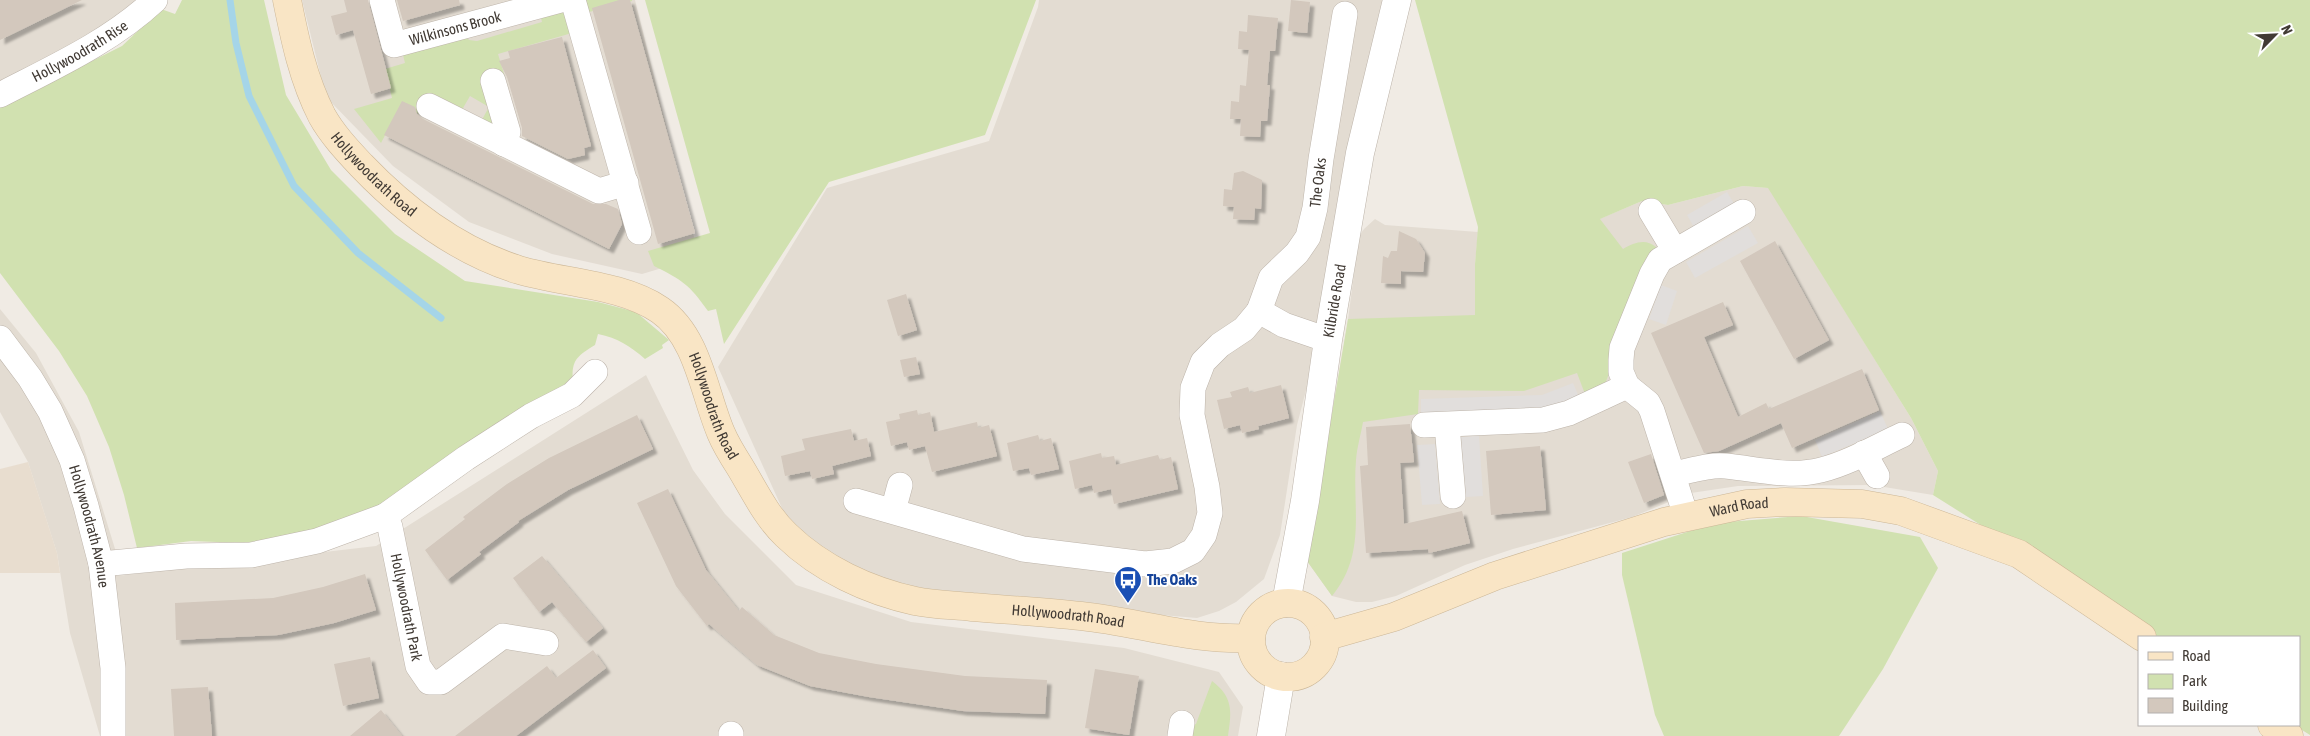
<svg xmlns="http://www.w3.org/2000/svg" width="2310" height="736" viewBox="0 0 2310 736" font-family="'Asap Condensed',sans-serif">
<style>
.residential{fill:#e3dcd2}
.education{fill:#e8ddcf}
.green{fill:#d1e1b0}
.parking{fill:#e1dedc}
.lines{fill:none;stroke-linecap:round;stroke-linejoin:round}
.stream{stroke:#a5d5e8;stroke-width:7}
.building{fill:#d3c8bd;filter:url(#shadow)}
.minor-casing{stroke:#bdb4aa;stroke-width:26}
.tertiary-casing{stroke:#bdb4aa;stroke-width:29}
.secondary-casing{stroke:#ccb797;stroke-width:29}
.minor{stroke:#fff;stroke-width:25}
.tertiary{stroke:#fff;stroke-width:28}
.secondary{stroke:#f9e5c5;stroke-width:28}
.labels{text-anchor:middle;stroke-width:4;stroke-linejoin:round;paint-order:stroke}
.street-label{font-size:15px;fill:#413a34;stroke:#fff}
.transit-label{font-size:15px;font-weight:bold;fill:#164399;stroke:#fff;text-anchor:start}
</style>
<defs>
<filter id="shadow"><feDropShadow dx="4.5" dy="4.5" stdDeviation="1" flood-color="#0004"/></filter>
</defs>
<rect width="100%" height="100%" fill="#f0ebe4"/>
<g class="residential">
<path d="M 0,0 L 149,0 L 0,101 Z"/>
<path d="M 302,0 L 635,0 L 699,257 L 642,274 L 552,254 L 469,222 L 393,166 L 326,97 Z"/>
<path d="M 1039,0 L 1389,0 L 1310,375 L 1297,425 L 1280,535 L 1264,579 L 1236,602 L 1219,611 L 1197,618 L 912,594 L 836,560 L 786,517 L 718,367 L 827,188 L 989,141 L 1038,7 Z"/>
<path d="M 1743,186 L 1769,188 L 1911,418 L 1938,471 L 1933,495 L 1872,485 L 1738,486 L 1691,493 L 1632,517 L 1513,549 L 1465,565 L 1396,596 L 1372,602 L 1356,602 L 1332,596 L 1307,561 L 1347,327 L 1359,236 L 1364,229 L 1375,219 L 1385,225 L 1478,232 L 1475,264 L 1559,236 L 1642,201 L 1668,205 Z"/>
<path d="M 0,309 L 36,353 L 79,432 L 116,552 L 117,576 L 376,546 L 646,375 L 693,470 L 725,514 L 796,585 L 911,622 L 1124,648 L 1219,672 L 1243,707 L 1238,736 L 100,736 L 70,633 L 57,553 L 28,462 L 0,412 Z"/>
</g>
<path class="education" d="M 28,462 L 57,553 L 60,573 L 0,573 L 0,469 Z"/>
<g class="green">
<path d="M 182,0 L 264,0 L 286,95 L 331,170 L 395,234 L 465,281 L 598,302 L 636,312 L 669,340 L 662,345 L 663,348 L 645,359 C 630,346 618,338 598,334 L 595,345 C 576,357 571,360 573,384 L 394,498 L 347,520 L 285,537 L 243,543 L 191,541 L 137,548 L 124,495 L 109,447 L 87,396 L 59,351 L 0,273 L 0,107 L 122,46 L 161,9 L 175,14 Z"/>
<path d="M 586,0 L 632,0 L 632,1 L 589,12 Z"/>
<path d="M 645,0 L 1036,0 L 985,135 L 829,182 L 724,344 L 716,309 L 708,311 C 689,284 682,280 654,266 L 648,251 L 710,233 Z"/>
<path d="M 1415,0 L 2310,0 L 2310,735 L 2294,725 L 2299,725 L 2299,637 L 2159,637 L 1933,495 L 1938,471 L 1911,418 L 1768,188 L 1743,186 L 1668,205 L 1642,201 L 1600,219 L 1623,249 C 1634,243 1645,238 1656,247 L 1655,254 L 1605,384 L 1585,394 L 1577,373 L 1524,391 L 1419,390 L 1418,414 L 1363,422 C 1361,434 1357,447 1356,460 C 1352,509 1367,553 1332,596 L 1307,561 L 1348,319 L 1475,315 L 1475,264 L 1478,227 Z"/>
<path d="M 558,8 L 566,16 L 572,33 L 498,54 L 505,77 L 501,125 L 479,125 L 489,107 L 470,96 L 459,115 L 428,99 L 419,114 L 401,105 L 381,143 L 354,109 L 392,98 L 385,69 L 405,63 L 402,51 L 464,34 L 469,40 L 477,41 L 542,22 L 540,14 Z"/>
<path d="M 1801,516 L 1920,537 L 1938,568 L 1883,669 L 1839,736 L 1664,736 L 1655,715 L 1622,575 L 1622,553 L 1715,523 Z"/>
<path d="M 1212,681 C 1233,697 1232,711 1228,736 L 1192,736 L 1193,725 L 1196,724 Z"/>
</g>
<g class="parking">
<path d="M 1727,192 L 1736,207 L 1696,231 L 1687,215 Z"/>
<path d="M 1748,226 L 1758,243 L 1695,278 L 1686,262 Z"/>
<path d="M 1661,285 L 1677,291 L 1666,325 L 1649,319 Z"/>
<path d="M 1573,383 L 1579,397 L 1544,410 L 1421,416 L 1421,399 L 1542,395 Z"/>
<path d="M 1880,411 L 1888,429 L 1822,457 L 1815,440 Z"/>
<path d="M 1479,436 L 1483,496 L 1466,497 L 1461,437 Z"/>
<path d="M 1435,444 L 1440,504 L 1422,505 L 1417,445 Z"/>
</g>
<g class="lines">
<path class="stream" d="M 230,0 L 236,43 L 249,96 L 294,186 L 358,253 L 441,318"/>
</g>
<g class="building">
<path d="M 0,0 L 82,0 L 0,40 Z"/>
<path d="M 344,0 L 368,0 L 391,88 L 371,94 L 353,30 L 336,35 L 331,16 L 347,12 Z"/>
<path d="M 397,0 L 459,0 L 460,5 L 403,21 Z"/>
<path d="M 619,0 L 630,0 L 695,233 L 658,244 L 592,8 Z"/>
<path d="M 1291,0 L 1310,2 L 1307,33 L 1288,31 Z"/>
<path d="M 1248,15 L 1278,18 L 1275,51 L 1270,51 L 1267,85 L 1270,85 L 1267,121 L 1261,121 L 1260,137 L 1240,136 L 1241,119 L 1230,119 L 1231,101 L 1239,102 L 1240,85 L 1246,86 L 1249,50 L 1238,49 L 1239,31 L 1247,32 Z"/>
<path d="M 562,37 L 591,146 L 584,148 L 585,155 L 568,159 L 522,136 L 522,128 L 507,77 L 499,61 L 510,58 L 508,51 Z"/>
<path d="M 402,101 L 415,107 L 417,114 L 423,119 L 593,204 L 606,204 L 618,209 L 622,224 L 609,249 L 384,135 Z"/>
<path d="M 1243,171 L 1262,180 L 1261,209 L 1255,208 L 1254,220 L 1233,219 L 1234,207 L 1223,206 L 1224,189 L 1232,190 L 1234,173 Z"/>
<path d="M 1399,231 L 1416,239 L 1425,253 L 1423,272 L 1401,271 L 1401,284 L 1381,283 L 1383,256 L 1388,258 L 1391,251 L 1397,251 Z"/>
<path d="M 1775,241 L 1829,340 L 1794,359 L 1740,261 Z"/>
<path d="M 906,294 L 917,330 L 898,336 L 887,300 Z"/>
<path d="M 1723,302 L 1733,325 L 1704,337 L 1738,417 L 1766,403 L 1769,409 L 1862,369 L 1879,410 L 1792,448 L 1781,423 L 1719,451 L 1704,453 L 1651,333 Z"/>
<path d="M 916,357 L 920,374 L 904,377 L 900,360 Z"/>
<path d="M 1281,385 L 1289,418 L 1258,426 L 1259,429 L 1242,433 L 1240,425 L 1224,429 L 1217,400 L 1232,397 L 1230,392 L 1248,387 L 1250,393 Z"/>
<path d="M 917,410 L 918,415 L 930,412 L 934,432 L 977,422 L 978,428 L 989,425 L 997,456 L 932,472 L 925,446 L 909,450 L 907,442 L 891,446 L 886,422 L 900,419 L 899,414 Z"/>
<path d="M 637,415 L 653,449 L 568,490 L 518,521 L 519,522 L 479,552 L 481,554 L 447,580 L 425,550 L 465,519 L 463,517 L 507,484 L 549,458 Z"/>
<path d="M 1410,424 L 1414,462 L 1400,463 L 1404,524 L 1462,511 L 1470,543 L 1429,553 L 1428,549 L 1366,553 L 1360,466 L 1368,465 L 1366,427 Z"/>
<path d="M 851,429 L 854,441 L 867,438 L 871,456 L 832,466 L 834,474 L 812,479 L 810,471 L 785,476 L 781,456 L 805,450 L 802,439 Z"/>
<path d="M 1038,435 L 1040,441 L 1051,438 L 1059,469 L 1031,475 L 1029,468 L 1013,471 L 1007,443 Z"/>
<path d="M 1540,446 L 1546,510 L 1491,515 L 1486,451 Z"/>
<path d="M 1101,453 L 1102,458 L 1114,456 L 1116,465 L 1158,455 L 1160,460 L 1171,457 L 1178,489 L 1114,504 L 1111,489 L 1094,493 L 1092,485 L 1075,489 L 1069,461 Z"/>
<path d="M 1651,454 L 1664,495 L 1644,503 L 1628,462 Z"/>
<path d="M 668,489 L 706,570 L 739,611 L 742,607 L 774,635 L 819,653 L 876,664 L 965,676 L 1047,680 L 1045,714 L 963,711 L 869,697 L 810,686 L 757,665 L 709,624 L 707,626 L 676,586 L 637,503 Z"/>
<path d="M 542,556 L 603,628 L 586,642 L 552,602 L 539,612 L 513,578 Z"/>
<path d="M 365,574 L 376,610 L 334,623 L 278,635 L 176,640 L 175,603 L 273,598 L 323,587 Z"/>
<path d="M 593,650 L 606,668 L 516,736 L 455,736 L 547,666 L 556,678 Z"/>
<path d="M 370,657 L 379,698 L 343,706 L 334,664 Z"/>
<path d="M 1095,669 L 1139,676 L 1129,735 L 1085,728 Z"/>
<path d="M 208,687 L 212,736 L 174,736 L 171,689 Z"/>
<path d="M 381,710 L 402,736 L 350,736 Z"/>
</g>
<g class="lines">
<defs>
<g id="minor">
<path id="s1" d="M 382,0 L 394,45 L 561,0"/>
<path d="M 573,0 L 639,232"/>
<path d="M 493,81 L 508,132 L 504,144"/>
<path id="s2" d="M 0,95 C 54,67 110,42 155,0"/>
<path d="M 429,106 L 599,191 L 626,183"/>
<path d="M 1651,211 L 1675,251"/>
<path id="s3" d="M 1259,311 L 1271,278 L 1297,253 L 1308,237 L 1315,208 L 1321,159 L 1345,14"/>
<path id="s4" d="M 0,338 L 30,378 L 50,411 L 72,460 L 86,506 L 101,564 L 113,668 L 113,736"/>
<path d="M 1424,425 L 1543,420 L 1569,413 L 1627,386"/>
<path d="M 1447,425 L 1453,496"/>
<path d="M 1864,453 L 1877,476"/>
<path d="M 1674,474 C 1690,471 1709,464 1726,466 C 1757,469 1790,478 1821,470 C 1849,463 1876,447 1902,435"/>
<path d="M 856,501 L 1023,549 L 1145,564 L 1173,561 L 1193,551 L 1204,535 L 1210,513 L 1207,487 L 1192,415 L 1193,388 L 1203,362 L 1220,345 L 1244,329 L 1259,311 L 1284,325 L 1328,340"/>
<path d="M 893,511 L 900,485"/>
<path id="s5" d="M 385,516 L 390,527 L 418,666 L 429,682 L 441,682 L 503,636 L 546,643"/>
<path d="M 1686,516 L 1652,411 L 1648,403 L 1627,386 L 1621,372 L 1621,360 L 1622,348 L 1652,274 L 1660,260 L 1743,212"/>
<path d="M 101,564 L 186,556 L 251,555 L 317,541 L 385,516 L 466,458 L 531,416 L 572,395 L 595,372"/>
<path d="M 731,734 L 731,736"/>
<path d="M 1180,736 L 1182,723"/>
</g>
<g id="tertiary">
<path id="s6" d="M 1286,603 L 1305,501 L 1328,340 L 1360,153 L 1397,0"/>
<path d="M 1271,736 L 1281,676"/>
</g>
<g id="secondary">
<path id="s7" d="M 287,0 C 295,40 303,79 322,116 C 332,134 347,150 361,165 C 405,211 458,251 519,270 C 563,283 622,284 660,310 C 698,336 704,393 721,433 C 726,445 733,456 740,467 C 754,490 766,516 786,535 C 821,569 869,591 915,601 C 934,605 954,605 972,607 C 1008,610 1045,612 1081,616 C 1138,622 1193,641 1251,638"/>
<circle cx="1288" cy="640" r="37"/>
<path id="s8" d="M 1324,637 L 1394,617 L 1495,576 L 1664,522 L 1747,504 L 1785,502 L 1862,504 L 1901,511 L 2019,554 L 2142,637"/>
<path d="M 2272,725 L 2289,736"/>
</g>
</defs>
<use href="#minor" class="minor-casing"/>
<use href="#tertiary" class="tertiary-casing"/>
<use href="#secondary" class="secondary-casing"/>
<use href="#minor" class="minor"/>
<use href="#tertiary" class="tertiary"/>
<use href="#secondary" class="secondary"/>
</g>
<defs>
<symbol id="bus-pin" viewBox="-11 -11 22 30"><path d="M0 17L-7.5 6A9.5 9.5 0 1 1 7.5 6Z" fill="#1a4fb4" stroke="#fff"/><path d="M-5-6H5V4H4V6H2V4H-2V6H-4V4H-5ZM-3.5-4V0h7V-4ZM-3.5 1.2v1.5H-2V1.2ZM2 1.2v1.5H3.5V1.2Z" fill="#fff"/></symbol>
</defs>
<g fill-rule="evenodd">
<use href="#bus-pin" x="1112" y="564" width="32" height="43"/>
</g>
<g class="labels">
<g class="street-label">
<text dy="5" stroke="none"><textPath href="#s1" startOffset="110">Wilkinsons Brook</textPath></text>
<text dy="5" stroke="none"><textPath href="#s2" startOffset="91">Hollywoodrath Rise</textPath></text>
<text dy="5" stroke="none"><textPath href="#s7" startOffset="200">Hollywoodrath Road</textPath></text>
<text dy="5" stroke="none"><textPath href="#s3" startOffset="146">The Oaks</textPath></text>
<text dy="5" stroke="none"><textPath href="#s6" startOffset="306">Kilbride Road</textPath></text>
<text dy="5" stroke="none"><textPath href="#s7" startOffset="635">Hollywoodrath Road</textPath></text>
<text dy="5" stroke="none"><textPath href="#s8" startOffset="436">Ward Road</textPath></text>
<text dy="5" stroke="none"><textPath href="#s4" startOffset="211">Hollywoodrath Avenue</textPath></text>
<text dy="5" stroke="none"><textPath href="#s5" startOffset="94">Hollywoodrath Park</textPath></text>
<text dy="5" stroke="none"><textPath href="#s7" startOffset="1085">Hollywoodrath Road</textPath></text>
</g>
<g class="transit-label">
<text x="1147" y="585">The Oaks</text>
</g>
</g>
<rect x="2138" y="636" width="162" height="90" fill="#ffffff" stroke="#b3b0ae"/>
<rect x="2148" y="652" width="25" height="8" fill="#f9e5c5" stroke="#b3b0ae"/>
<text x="2182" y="661" font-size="15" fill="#413a34">Road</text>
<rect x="2148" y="674" width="25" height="15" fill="#d1e1b0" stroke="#b3b0ae"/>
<text x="2182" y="686" font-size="15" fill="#413a34">Park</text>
<rect x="2148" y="698" width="25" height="15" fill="#d3c8bd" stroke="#b3b0ae"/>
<text x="2182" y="711" font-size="15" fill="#413a34">Building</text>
<g transform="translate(2275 35) rotate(66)" stroke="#ffffff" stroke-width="4" paint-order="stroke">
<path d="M0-4L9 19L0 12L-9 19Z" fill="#413a34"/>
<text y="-8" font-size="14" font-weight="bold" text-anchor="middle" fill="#413a34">N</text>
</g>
</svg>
